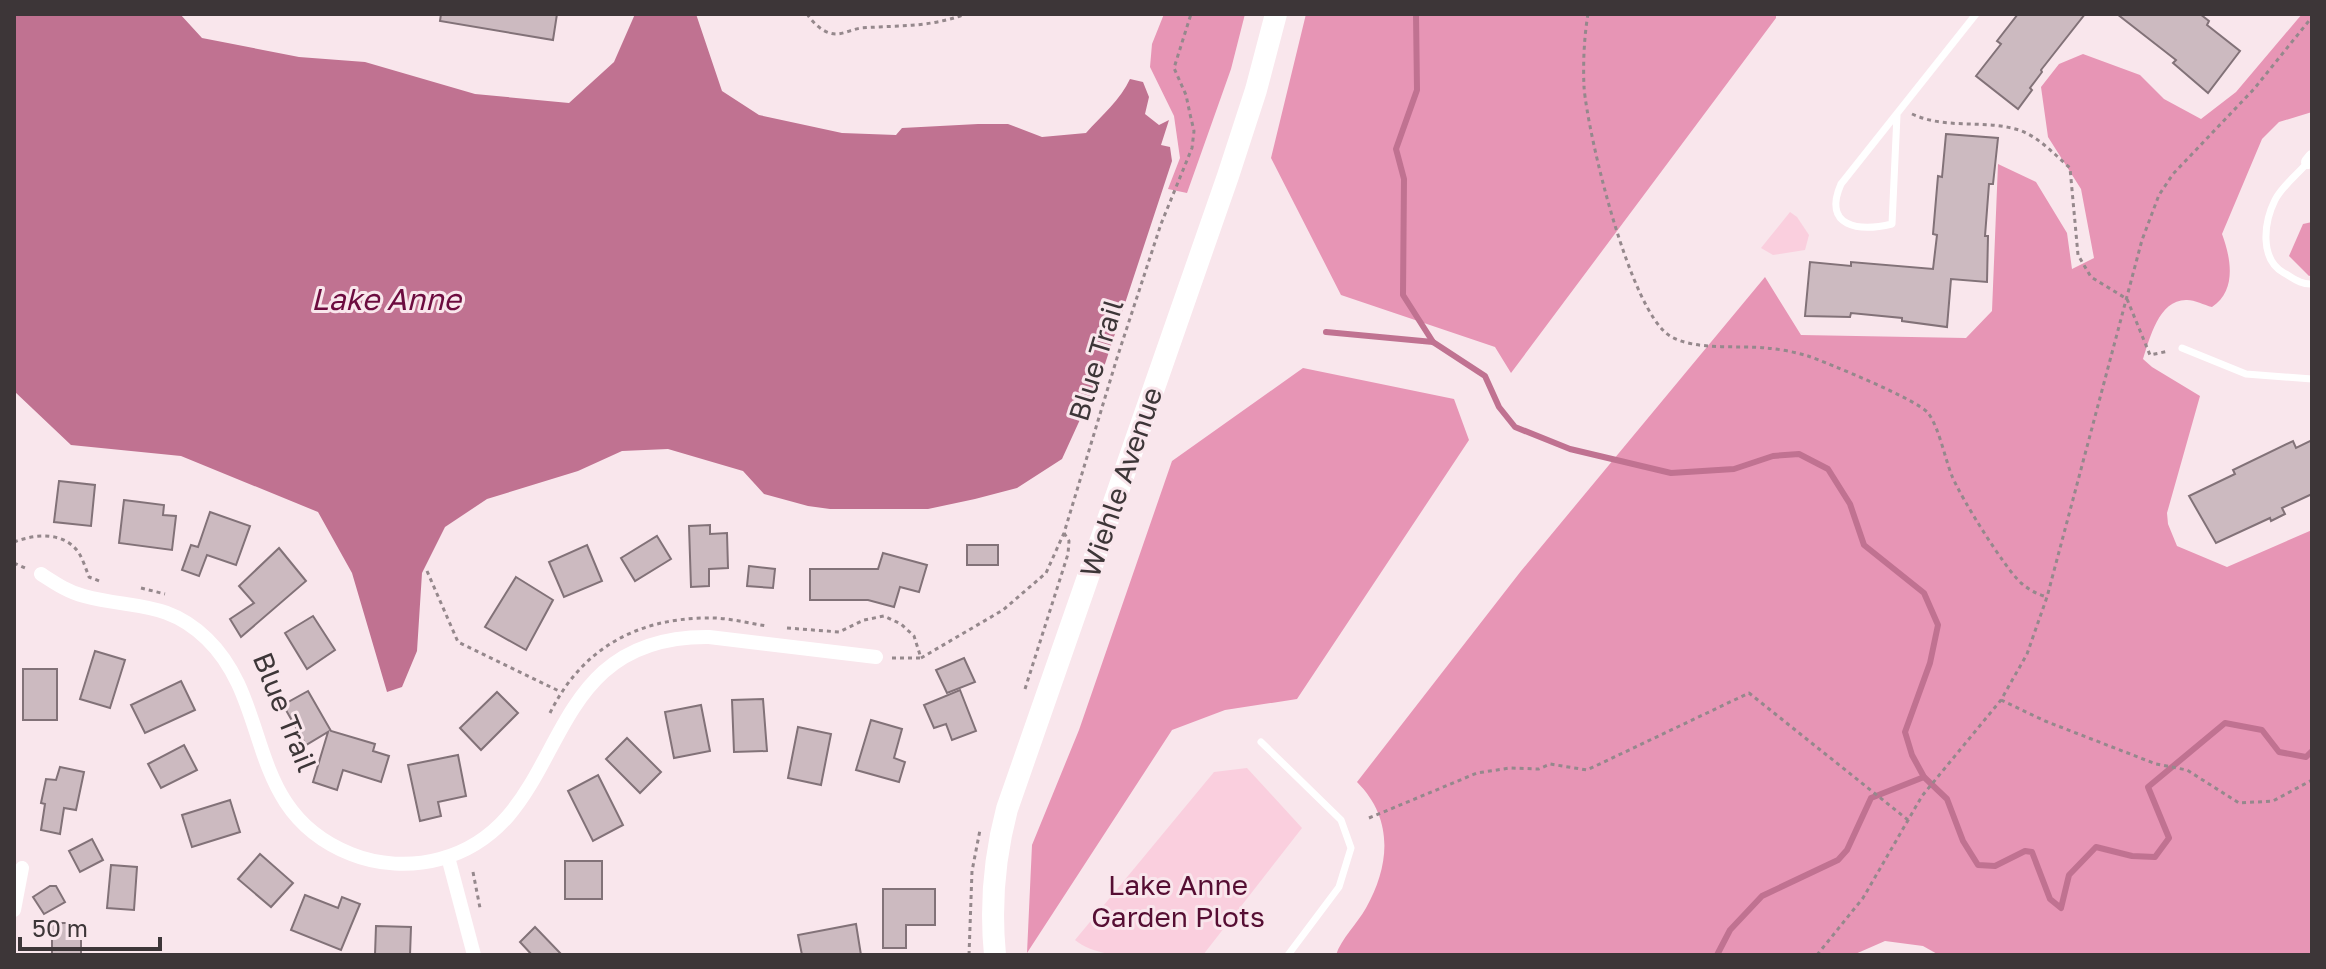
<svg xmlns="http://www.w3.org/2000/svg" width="2326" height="969" viewBox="0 0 2326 969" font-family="'Golos Text',sans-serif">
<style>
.green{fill:#facfde}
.forest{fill:#e795b5}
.water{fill:#c07291}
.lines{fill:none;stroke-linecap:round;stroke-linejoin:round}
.stream{stroke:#c07291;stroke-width:6}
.building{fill:#ccbac0;stroke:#827278;stroke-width:2}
.path{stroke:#95888c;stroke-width:3;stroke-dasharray:4 4;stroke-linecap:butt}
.lane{stroke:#fff;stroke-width:7}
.street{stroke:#fff;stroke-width:14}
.secondary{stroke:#fff;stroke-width:22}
.labels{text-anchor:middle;stroke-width:6;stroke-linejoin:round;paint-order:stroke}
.street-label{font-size:28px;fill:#3d3638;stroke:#f9e6ec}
.park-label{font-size:28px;fill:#560e33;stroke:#f9e6ec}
.water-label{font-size:30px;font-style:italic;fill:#6c0b3f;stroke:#f9e6ec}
</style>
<rect width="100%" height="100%" fill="#f9e6ec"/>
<g class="green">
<path d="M 1790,212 L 1797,217 L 1809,235 L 1805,250 L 1773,255 L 1761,248 Z"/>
<path d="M 1247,768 L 1302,828 L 1203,955 C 1165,955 1105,964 1075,940 L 1214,772 Z"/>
</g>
<g class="forest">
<path d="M 1164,14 L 1245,14 L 1231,69 L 1187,193 L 1168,189 L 1180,158 L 1174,116 L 1150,67 L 1152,44 Z"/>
<path d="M 1306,14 L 1776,14 L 1776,18 L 1511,373 L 1495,347 L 1341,295 L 1271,158 Z"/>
<path d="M 2302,14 L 2312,14 L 2312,112 L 2279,122 L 2262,139 L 2222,234 C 2231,258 2237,291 2212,307 C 2204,305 2195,300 2187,300 C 2159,299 2150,338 2143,359 L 2152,367 L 2200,396 L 2167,513 L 2168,524 L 2177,546 L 2227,567 L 2312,530 L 2312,955 L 1939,955 L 1923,946 L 1885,941 L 1853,955 L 1336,955 C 1341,939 1357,924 1366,908 C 1390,865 1394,819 1357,782 L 1521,571 L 1765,277 L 1801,335 L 1966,338 L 1992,311 L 1998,164 L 2036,182 L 2067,233 L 2072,269 L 2094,258 L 2081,189 L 2048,137 L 2041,87 L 2059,64 L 2083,54 L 2140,75 L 2164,99 L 2201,119 L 2236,92 Z"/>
<path d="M 2312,222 L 2312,275 L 2309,276 L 2289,256 L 2303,224 Z"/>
<path d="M 1303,368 L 1454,399 L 1469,440 L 1297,699 L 1225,710 L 1172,730 L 1027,953 L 1032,845 L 1079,730 L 1172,461 Z"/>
</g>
<path class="water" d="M 14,14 L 180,14 L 202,38 L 299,57 L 365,62 L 475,94 L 569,103 L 614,62 L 635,14 L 696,14 L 722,91 L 759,115 L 842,133 L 896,135 L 902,128 L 978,124 L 1008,124 L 1042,137 L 1086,133 C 1101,116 1121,99 1130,79 L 1143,82 L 1149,97 L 1145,114 L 1159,125 L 1169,120 L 1161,145 L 1170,147 L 1172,161 L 1104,367 L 1062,459 L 1017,488 L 975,499 L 928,509 L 830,509 L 808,506 L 764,494 L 743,471 L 668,449 L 622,451 L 578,471 L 487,499 L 445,527 L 422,573 L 417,651 L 402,687 L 387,692 L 352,573 L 318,512 L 181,456 L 71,445 L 14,391 Z"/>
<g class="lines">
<g class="stream">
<path d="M 1416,14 L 1417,90 L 1396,149 L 1404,179 L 1403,295 L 1433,342"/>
<path d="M 1326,332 L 1433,342 L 1485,376 L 1499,407 L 1515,427 L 1570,449 L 1671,473 L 1734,469 L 1773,456 L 1799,454 L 1828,469 L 1850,504 L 1864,545 L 1924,593 L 1938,625 L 1930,663 L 1905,732 L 1912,755 L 1924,777 L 1947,799 L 1963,841 L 1978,865 L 1995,866 L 2025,851 L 2032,852 L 2050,899 L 2061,908 L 2069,875 L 2096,847 L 2132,856 L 2155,857 L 2169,838 L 2148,787 L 2225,723 L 2262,730 L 2279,752 L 2306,757 L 2312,751"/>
<path d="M 1717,955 L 1730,930 L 1762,896 L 1838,860 L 1847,850 L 1871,798 L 1924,777"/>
</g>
</g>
<g class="building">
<path d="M 441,14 L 557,14 L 553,40 L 440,21 Z"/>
<path d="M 2018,14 L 2085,14 L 2041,70 L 2042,72 L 2030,88 L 2032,90 L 2018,109 L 1976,76 L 2001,44 L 1997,41 Z"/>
<path d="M 2117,14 L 2200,14 L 2209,21 L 2207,25 L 2240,51 L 2208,93 L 2173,63 L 2176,60 Z"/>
<path d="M 1946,134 L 1998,138 L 1993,184 L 1989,184 L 1985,236 L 1988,236 L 1987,282 L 1951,279 L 1947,327 L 1902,321 L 1902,318 L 1851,313 L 1850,317 L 1805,316 L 1810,262 L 1851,266 L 1851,262 L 1933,269 L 1937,235 L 1933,234 L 1938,176 L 1942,177 Z"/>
<path d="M 2312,440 L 2312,494 L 2282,508 L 2285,514 L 2271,521 L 2270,518 L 2216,543 L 2189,496 L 2235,474 L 2233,470 L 2293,441 L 2296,448 Z"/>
<path d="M 59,481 L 95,485 L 91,526 L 54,522 Z"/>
<path d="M 124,500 L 164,505 L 163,515 L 176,516 L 172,550 L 119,543 Z"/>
<path d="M 210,512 L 250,526 L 236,565 L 207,555 L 199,576 L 182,570 L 191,545 L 198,547 Z"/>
<path d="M 710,525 L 710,534 L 727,533 L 728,568 L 709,569 L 709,586 L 691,587 L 689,526 Z"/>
<path d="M 657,536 L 671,559 L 635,581 L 621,558 Z"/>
<path d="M 587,545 L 602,581 L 564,597 L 549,562 Z"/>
<rect x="967" y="545" width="31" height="20"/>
<path d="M 279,548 L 306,581 L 241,637 L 230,619 L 254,603 L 239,586 Z"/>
<path d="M 883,553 L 927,565 L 919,592 L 900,587 L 894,607 L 868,600 L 810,600 L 810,569 L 878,569 Z"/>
<path d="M 749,566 L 775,569 L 773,588 L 747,586 Z"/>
<path d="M 516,577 L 553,600 L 526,650 L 485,627 Z"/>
<path d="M 313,616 L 335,650 L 307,669 L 285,633 Z"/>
<path d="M 95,651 L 125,660 L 110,708 L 80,699 Z"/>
<path d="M 964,658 L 975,682 L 947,693 L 936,670 Z"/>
<rect x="23" y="669" width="34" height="51"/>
<path d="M 181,681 L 195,710 L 145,733 L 131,705 Z"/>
<path d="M 960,690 L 976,731 L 952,740 L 946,724 L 934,728 L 924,705 Z"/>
<path d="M 308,691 L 331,731 L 375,744 L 373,751 L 389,756 L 381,782 L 343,770 L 337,790 L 313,782 L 328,732 L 306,745 L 283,705 Z"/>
<path d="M 497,692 L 518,713 L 481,750 L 460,728 Z"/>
<path d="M 763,699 L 767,751 L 734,752 L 732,700 Z"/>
<path d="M 701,705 L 710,751 L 674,758 L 665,712 Z"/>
<path d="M 871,720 L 902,729 L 894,758 L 905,762 L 899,782 L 856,770 Z"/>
<path d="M 798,727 L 831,734 L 821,785 L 788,778 Z"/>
<path d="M 627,738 L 661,772 L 640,793 L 606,759 Z"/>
<path d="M 184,745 L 197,770 L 161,788 L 148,764 Z"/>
<path d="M 458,755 L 466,796 L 438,802 L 441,816 L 420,821 L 408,765 Z"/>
<path d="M 60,767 L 84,772 L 76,810 L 64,808 L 60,834 L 41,830 L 45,804 L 41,803 L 46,779 L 56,780 Z"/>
<path d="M 598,775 L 623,825 L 593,841 L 568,791 Z"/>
<path d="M 230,800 L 240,832 L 192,847 L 182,815 Z"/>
<path d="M 92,839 L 103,860 L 80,872 L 69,851 Z"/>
<path d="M 260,854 L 293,883 L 271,907 L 238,879 Z"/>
<rect x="565" y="861" width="37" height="38"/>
<path d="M 111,865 L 137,867 L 134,910 L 107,908 Z"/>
<path d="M 50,886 L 56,886 L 65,902 L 44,914 L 33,897 Z"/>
<path d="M 883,889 L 935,889 L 935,925 L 906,925 L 906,948 L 883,948 Z"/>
<path d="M 305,895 L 338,908 L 342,897 L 360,904 L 341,950 L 291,930 Z"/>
<path d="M 52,923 L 77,923 L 81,930 L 81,955 L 52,955 Z"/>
<path d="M 856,924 L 861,955 L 802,955 L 798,935 Z"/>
<path d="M 376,926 L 411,927 L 410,955 L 375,955 Z"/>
<path d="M 535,927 L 562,955 L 532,955 L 520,942 Z"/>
</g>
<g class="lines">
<g class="path">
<path d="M 807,14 C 813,23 824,34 836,34 C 844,34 853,29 861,28 C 900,25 927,28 966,14"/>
<path d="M 1588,14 C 1584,37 1583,64 1584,87 C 1588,136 1630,311 1670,336 C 1695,351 1738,345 1766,348 C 1779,349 1795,352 1808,356 C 1828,363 1918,400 1928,413 C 1939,427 1945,459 1952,476 C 1961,498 2004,567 2021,583 C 2029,590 2037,594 2047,597"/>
<path d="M 1912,114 C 1947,130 1983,119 2019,130 C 2039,137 2054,154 2070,168 L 2078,255 L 2091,277 L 2127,299 L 2150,355 L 2169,351"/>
<path d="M 14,542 C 35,534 64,531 79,553 C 83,560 86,569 89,577 L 102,582"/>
<path d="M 14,563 L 25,568"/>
<path d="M 427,571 L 458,642 L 561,692"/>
<path d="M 141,588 L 165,594"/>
<path d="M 787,628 L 839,632 L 864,620 L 884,616 L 901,624 L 914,636 L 921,658"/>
<path d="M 892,658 L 921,658"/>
<path d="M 921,658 L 1003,610 L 1046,573 L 1064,533 L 1117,358 L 1161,224 L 1192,148 L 1194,131 L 1190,114 L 1186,95 L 1174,68 L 1191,14"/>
<path d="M 1025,689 L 1068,554 L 1069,541 L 1064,533"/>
<path d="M 2001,700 L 2045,721 L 2156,764 L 2187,770 L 2239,803 L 2273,801 L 2312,780"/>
<path d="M 550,713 C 581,650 635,619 705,618 C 726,617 747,623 767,626"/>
<path d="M 1369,818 L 1477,773 L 1510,768 L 1539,769 L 1550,764 L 1587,770 L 1749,693 L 1908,820"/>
<path d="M 473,872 L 480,908"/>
<path d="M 969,955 L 972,871 L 980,830"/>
<path d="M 1817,955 L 1863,898 L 1922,796 L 2001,700 L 2027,654 L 2047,597 L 2142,240 L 2159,195 L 2173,174 L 2254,89 L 2312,17"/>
</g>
<g class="lane">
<path d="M 1897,115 L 1892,224 C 1859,232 1822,227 1841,184 L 1976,14"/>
<path d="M 2308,162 C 2298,174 2282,186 2275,200 C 2264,222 2259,259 2284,273 C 2293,278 2301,285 2312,284"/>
<path d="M 2182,348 L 2246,374 L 2312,379"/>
<path d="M 1261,742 L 1341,820 L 1351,848 L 1339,887 L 1288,955"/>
</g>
<g class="street">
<path d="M 2308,162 L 2312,157"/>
<path d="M 41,574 C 55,583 68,592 84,596 C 132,609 167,600 207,639 C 274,704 243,811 351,854 C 378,865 411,867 440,859 C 575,823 531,635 709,637 L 876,657"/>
<path d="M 448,857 L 474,955"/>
<path d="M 14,910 L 22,868"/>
</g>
<path class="secondary" d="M 995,955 C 990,904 994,858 1007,809 L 1228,176 L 1256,90 L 1276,14"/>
</g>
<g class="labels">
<g class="street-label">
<text transform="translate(1096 360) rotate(-73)" y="10">Blue Trail</text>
<text transform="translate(1121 482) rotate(-71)" y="10">Wiehle Avenue</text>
<text transform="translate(285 712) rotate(68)" y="10">Blue Trail</text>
</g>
<g class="park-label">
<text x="1178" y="895">Lake Anne<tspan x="1178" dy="32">Garden Plots</tspan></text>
</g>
<g class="water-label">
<text x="386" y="310">Lake Anne</text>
</g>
</g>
<rect width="2326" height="969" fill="none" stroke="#3d3638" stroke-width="32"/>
<path d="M20 937v12h140v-12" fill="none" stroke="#3d3638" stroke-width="4"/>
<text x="32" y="937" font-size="24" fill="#3d3638" stroke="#f9e6ec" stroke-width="6" paint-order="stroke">50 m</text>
</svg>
